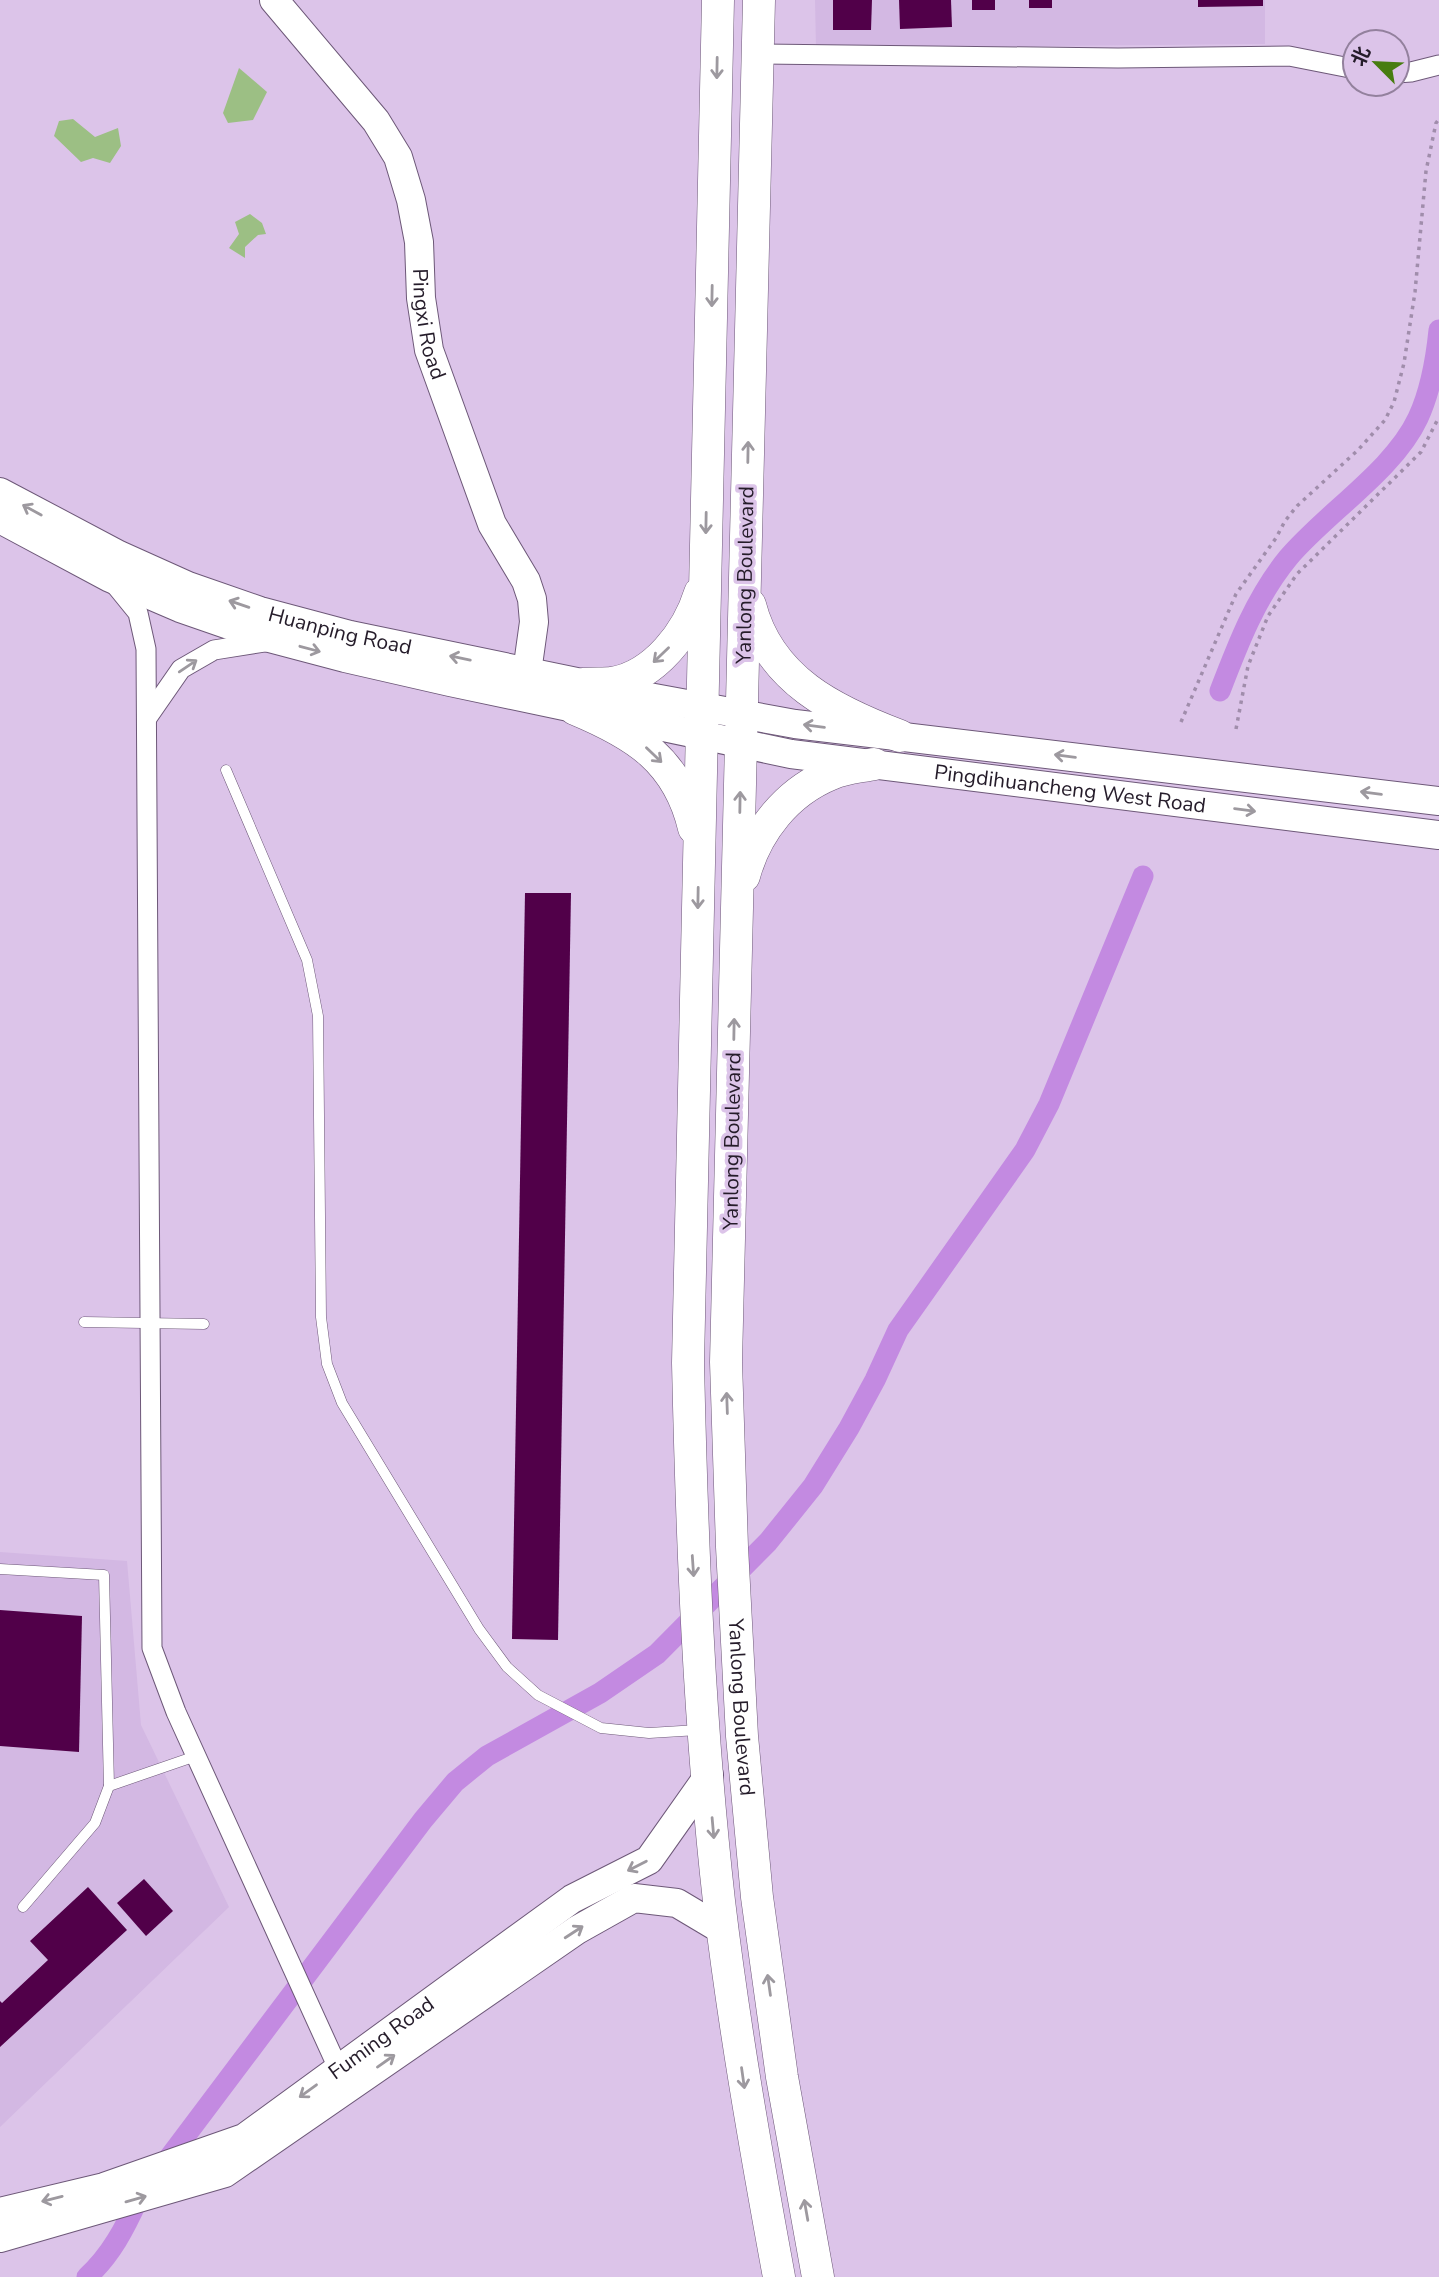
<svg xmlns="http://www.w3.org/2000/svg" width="1439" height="2277" viewBox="0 0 1439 2277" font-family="'Nunito Sans','Noto Sans SC',sans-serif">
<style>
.built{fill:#d3b8e3}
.green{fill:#9cbf84}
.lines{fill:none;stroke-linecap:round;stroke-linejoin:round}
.canal{stroke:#c38ae1;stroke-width:21}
.building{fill:#510049}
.lane-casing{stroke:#6d5878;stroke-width:11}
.street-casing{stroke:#6d5878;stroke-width:21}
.secondary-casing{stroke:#6d5878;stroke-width:30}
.primary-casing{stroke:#6d5878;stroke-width:33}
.path{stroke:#a08dab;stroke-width:3.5;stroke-dasharray:3.5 5;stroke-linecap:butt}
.lane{stroke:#fff;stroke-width:10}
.street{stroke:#fff;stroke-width:19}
.secondary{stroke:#fff;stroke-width:28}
.primary{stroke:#fff;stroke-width:32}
.oneway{stroke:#9d999f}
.labels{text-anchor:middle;stroke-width:7;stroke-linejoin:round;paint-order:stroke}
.street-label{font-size:21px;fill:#251c2a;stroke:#dcc4e9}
</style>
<rect width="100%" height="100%" fill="#dcc4e9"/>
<g class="built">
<path d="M 815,0 L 1265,0 L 1265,44 L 816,48 Z"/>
<path d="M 0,1552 L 127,1561 L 141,1725 L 229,1907 L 0,2127 Z"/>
</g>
<g class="green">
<path d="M 239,68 L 267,92 L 253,120 L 228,123 L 223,113 Z"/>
<path d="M 73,119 L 95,137 L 118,128 L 121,146 L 110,163 L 93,158 L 81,162 L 54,136 L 59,121 Z"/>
<path d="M 250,214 L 262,223 L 266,234 L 258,235 L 245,247 L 245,258 L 229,248 L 239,234 L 235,222 Z"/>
</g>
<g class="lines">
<g class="canal">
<path d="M 1220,691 C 1238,644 1256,597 1288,558 C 1326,513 1394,470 1418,418 C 1431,390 1436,360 1439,330"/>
<path d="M 87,2277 C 111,2255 125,2228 138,2199 L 423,1820 L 455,1782 L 487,1756 L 600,1693 L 657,1654 L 768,1542 L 813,1486 L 849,1428 L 875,1380 L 898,1330 L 1025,1150 L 1049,1104 L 1143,876"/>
</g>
</g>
<g class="building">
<path d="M 833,0 L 872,0 L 871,30 L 833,30 Z"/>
<path d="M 899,0 L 951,0 L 952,27 L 900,29 Z"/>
<rect x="972" y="0" width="23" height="10"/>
<rect x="1029" y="0" width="23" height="8"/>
<path d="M 1198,0 L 1263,0 L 1263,6 L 1198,7 Z"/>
<path d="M 525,893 L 571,893 L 558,1640 L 512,1639 Z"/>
<path d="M 0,1610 L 82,1616 L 79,1752 L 0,1746 Z"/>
<path d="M 144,1879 L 173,1911 L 146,1936 L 117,1903 Z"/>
<path d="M 88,1887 L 127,1930 L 0,2047 L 0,2001 L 2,2003 L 48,1960 L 30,1941 Z"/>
</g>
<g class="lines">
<defs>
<g id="lane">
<path d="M 226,770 L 307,960 L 318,1016 L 321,1317 L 327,1364 L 342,1403 L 479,1629 L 507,1667 L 538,1695 L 601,1728 L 649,1733 L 698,1730"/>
<path d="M 84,1322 L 204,1324"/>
<path d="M 0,1569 L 104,1575 L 109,1786 L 95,1823 L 23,1907"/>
<path d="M 109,1786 L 196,1756"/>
</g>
<g id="street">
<path d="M 757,54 L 1118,58 L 1289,56 L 1355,69"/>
<path d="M 1397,73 L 1411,72 L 1439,65"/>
<path d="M 112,581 L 138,613 L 146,649 L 152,1648 L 176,1712 L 343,2079"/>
<path d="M 147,718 L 181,669 L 214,650 L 271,641"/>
</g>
<g id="secondary">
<path id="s1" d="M 274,0 L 376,121 L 398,157 L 411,200 L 419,242 L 421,298 L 429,350 L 492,524 L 526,581 L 532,599 L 534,622 L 527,672"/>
<path id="s2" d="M 0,492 L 119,555 L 188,586 L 260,611 L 350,635 L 654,698 L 795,724 L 1439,801"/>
<path id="s3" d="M 0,519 L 110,578 L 180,608 L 258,635 L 345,658 L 450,682 L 791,754 L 1439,835"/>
<path id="s4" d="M 0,2212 L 104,2187 L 244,2138 L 572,1899 L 649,1860 L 709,1775"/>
<path d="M 0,2238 L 225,2173 L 577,1930 L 634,1898 L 677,1903 L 724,1931"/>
</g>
<g id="primary">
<path d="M 718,0 L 688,1363 C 692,1543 699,1723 719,1901 C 734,2027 756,2152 779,2277"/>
<path id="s5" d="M 759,0 L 726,1362 L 732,1547 L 742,1736 L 757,1897 L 782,2077 L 818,2277"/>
<path d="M 750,605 C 769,680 834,711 900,736"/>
<path d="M 584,684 C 593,683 603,684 612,683 C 655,676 688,632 700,593"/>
<path d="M 575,709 C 635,734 678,760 694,828"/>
<path d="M 744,876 C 756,831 787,792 831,774 C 844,768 860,767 874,764"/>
</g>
</defs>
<use href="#lane" class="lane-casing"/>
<use href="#street" class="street-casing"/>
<use href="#secondary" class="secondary-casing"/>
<use href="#primary" class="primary-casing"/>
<g class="path">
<path d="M 1181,722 L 1236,594 L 1276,538 L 1285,521 L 1297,506 L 1358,450 L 1385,420 L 1394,402 L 1404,363 L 1415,292 L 1426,171 L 1436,123 L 1439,119"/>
<path d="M 1236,729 L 1248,666 L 1268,616 L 1297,574 L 1421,452 L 1439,417"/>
</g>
<use href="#lane" class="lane"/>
<use href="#street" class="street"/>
<use href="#secondary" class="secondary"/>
<use href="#primary" class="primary"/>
</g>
<defs><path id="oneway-shaft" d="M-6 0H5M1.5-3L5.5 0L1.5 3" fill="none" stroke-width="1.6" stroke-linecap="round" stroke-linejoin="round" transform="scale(1.75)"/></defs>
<g class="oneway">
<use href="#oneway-shaft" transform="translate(717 68) rotate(91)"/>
<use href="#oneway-shaft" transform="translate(712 296) rotate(91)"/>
<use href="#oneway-shaft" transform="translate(748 452) rotate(-89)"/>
<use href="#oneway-shaft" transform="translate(32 510) rotate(-151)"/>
<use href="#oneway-shaft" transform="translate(706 523) rotate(91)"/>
<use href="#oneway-shaft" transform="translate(239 604) rotate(-161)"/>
<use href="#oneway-shaft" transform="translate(310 649) rotate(15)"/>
<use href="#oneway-shaft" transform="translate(661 655) rotate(136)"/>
<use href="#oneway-shaft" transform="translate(460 658) rotate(-168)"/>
<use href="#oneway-shaft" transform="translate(188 666) rotate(-34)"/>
<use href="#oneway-shaft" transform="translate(814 726) rotate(-173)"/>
<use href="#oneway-shaft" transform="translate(654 755) rotate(44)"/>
<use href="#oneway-shaft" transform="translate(1065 756) rotate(-173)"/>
<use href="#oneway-shaft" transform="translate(1371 793) rotate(-173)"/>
<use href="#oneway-shaft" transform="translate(740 802) rotate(-89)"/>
<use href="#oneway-shaft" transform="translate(1245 810) rotate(7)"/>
<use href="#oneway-shaft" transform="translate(698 898) rotate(91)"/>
<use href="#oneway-shaft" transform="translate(734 1029) rotate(-89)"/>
<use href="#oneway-shaft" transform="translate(727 1403) rotate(-92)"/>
<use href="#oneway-shaft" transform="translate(693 1566) rotate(86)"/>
<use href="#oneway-shaft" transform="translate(713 1828) rotate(85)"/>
<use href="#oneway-shaft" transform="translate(637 1866) rotate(153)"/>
<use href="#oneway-shaft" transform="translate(574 1932) rotate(-33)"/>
<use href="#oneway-shaft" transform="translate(769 1985) rotate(-98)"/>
<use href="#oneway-shaft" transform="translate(386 2061) rotate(-35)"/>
<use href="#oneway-shaft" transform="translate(743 2078) rotate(82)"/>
<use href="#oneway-shaft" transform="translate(308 2091) rotate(144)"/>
<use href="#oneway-shaft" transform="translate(52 2199) rotate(166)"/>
<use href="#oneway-shaft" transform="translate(136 2199) rotate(-16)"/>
<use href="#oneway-shaft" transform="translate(806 2210) rotate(-100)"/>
</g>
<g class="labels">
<g class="street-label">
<text dy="7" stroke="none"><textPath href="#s1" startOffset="371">Pingxi Road</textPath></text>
<text transform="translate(745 575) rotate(-89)" y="7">Yanlong Boulevard</text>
<text dy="7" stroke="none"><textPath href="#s2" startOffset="369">Huanping Road</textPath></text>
<text dy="7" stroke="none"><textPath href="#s3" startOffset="1111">Pingdihuancheng West Road</textPath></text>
<text transform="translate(732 1141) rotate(-89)" y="7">Yanlong Boulevard</text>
<text dy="7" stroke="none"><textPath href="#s5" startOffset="1708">Yanlong Boulevard</textPath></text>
<text dy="7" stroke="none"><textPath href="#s4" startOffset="425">Fuming Road</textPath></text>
</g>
</g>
<g transform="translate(1376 63) rotate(294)"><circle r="33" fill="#dcc4e9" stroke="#93819d" stroke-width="2"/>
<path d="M0-5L12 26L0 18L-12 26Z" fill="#477d10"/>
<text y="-10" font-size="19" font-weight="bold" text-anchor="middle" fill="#251c2a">北</text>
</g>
</svg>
